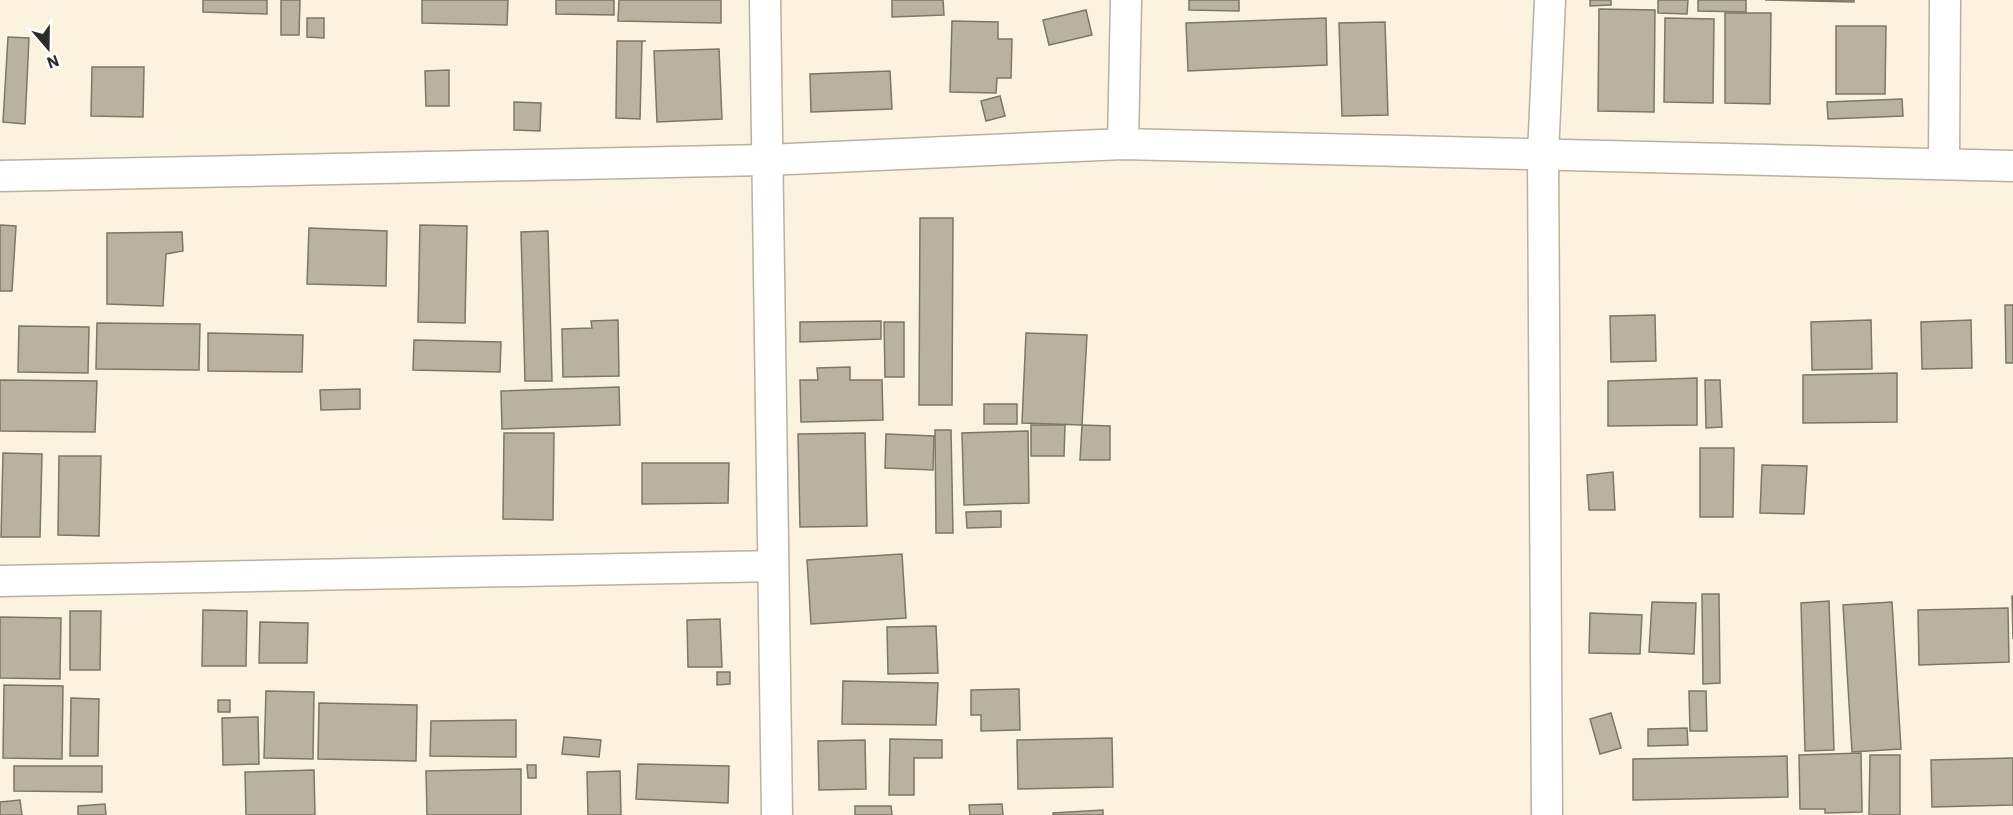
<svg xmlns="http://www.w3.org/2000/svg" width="2013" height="815" viewBox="0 0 2013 815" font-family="'IBM Plex Sans',sans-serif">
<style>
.building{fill:#bab2a1;stroke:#7e7666;stroke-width:1.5}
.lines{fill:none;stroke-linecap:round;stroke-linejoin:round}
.minor-casing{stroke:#b9b1a0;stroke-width:33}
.minor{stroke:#fff;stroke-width:30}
</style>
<rect width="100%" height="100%" fill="#fbf2e0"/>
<g class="building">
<path d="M 203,0 L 267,0 L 267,14 L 203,12 Z"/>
<path d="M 281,0 L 300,0 L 299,35 L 281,35 Z"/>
<path d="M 422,0 L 508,0 L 507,25 L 422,23 Z"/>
<path d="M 556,0 L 614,0 L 614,15 L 556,14 Z"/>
<path d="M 619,0 L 721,0 L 721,23 L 618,21 Z"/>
<path d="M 892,0 L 943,0 L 944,15 L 892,17 Z"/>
<path d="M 1189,0 L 1239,0 L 1239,11 L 1189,10 Z"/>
<path d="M 1590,0 L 1611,0 L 1611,5 L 1590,6 Z"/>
<path d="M 1658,0 L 1688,0 L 1687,14 L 1658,13 Z"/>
<path d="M 1698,0 L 1746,0 L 1746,12 L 1698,11 Z"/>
<path d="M 1765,0 L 1854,0 L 1854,2 Z"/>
<path d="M 1599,9 L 1655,10 L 1654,112 L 1598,111 Z"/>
<path d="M 1086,10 L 1092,35 L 1049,45 L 1043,20 Z"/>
<path d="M 1725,13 L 1771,13 L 1770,104 L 1725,103 Z"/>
<path d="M 307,18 L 324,18 L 324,38 L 307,37 Z"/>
<path d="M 1326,18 L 1327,65 L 1188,71 L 1186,23 Z"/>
<path d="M 1665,18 L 1714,19 L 1713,103 L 1664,102 Z"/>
<path d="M 952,21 L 998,22 L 998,39 L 1012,39 L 1011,78 L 997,78 L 996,93 L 950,92 Z"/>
<path d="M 1385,22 L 1388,115 L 1342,116 L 1339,23 Z"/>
<path d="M 1836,26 L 1886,26 L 1885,94 L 1836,94 Z"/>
<path d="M 8,37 L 29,38 L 25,124 L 3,122 Z"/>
<path d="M 617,41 L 646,41 L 642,41 L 640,119 L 616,118 Z"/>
<path d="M 719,49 L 722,119 L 657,122 L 654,51 Z"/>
<path d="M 92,67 L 144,67 L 143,117 L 91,116 Z"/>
<path d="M 449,70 L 449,106 L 426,106 L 425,71 Z"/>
<path d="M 890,71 L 892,109 L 811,112 L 810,74 Z"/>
<path d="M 1000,96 L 1005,116 L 986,121 L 981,101 Z"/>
<path d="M 1902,99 L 1903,116 L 1828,119 L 1827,102 Z"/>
<path d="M 514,102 L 541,103 L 540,131 L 514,130 Z"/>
<path d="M 920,218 L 953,218 L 952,405 L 919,405 Z"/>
<path d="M 0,225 L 16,226 L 12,291 L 0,291 Z"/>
<path d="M 420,225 L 467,226 L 465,323 L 418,322 Z"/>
<path d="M 309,228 L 387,231 L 386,286 L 307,284 Z"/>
<path d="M 548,231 L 552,381 L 525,381 L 521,232 Z"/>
<path d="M 182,232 L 183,251 L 166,254 L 163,306 L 107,304 L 107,233 Z"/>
<path d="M 2005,305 L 2013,305 L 2013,363 L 2006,363 Z"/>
<path d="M 1655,315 L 1656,361 L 1611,362 L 1610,316 Z"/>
<path d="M 618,320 L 619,376 L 563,377 L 562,329 L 592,328 L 591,321 Z"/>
<path d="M 1871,320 L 1872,369 L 1812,370 L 1811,322 Z"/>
<path d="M 1971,320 L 1972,368 L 1922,369 L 1921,322 Z"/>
<path d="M 881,321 L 881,339 L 800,342 L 800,322 Z"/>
<path d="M 884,322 L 904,322 L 904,377 L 885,377 Z"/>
<path d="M 97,323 L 200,324 L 199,370 L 96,369 Z"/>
<path d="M 19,326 L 89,327 L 88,373 L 18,372 Z"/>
<path d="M 208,333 L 303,335 L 302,372 L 208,371 Z"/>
<path d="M 1026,333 L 1087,335 L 1082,425 L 1022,423 Z"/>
<path d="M 414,340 L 501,342 L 500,372 L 413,370 Z"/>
<path d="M 850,367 L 850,380 L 882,380 L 883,420 L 801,422 L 800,380 L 818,380 L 817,368 Z"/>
<path d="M 1897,373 L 1897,422 L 1803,423 L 1803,375 Z"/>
<path d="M 1697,378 L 1697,425 L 1608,426 L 1608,381 Z"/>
<path d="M 0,380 L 97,381 L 95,432 L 0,431 Z"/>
<path d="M 1705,380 L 1720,380 L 1722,427 L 1706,428 Z"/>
<path d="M 619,387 L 620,425 L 502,429 L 501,391 Z"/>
<path d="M 360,389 L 360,409 L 321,410 L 320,390 Z"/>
<rect x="984" y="404" width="33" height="20"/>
<path d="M 1031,425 L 1065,425 L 1064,456 L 1031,456 Z"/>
<path d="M 1082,425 L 1110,426 L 1110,460 L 1080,460 Z"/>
<path d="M 935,430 L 951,430 L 953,533 L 936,533 Z"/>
<path d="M 1028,431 L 1029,503 L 964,505 L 962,433 Z"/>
<path d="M 504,433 L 554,433 L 553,520 L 503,519 Z"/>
<path d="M 865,433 L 867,526 L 800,527 L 798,434 Z"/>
<path d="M 886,434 L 934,436 L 933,470 L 885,468 Z"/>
<path d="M 1700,448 L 1734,448 L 1733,517 L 1700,517 Z"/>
<path d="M 3,453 L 42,454 L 40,537 L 1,537 Z"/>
<path d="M 59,456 L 101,456 L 99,536 L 58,535 Z"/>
<path d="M 642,463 L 729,463 L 728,503 L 642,504 Z"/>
<path d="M 1762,465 L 1807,466 L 1804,514 L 1760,513 Z"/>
<path d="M 1613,472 L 1615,510 L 1589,510 L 1587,475 Z"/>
<path d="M 1001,511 L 1001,527 L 967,528 L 966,512 Z"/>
<path d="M 902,554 L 906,618 L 811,624 L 807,560 Z"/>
<path d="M 1702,594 L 1719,594 L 1720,683 L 1703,684 Z"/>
<path d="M 2012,596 L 2013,596 L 2013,639 Z"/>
<path d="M 1829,601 L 1834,750 L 1805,751 L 1801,603 Z"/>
<path d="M 1652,602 L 1696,603 L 1694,654 L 1649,652 Z"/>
<path d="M 1892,602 L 1901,749 L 1852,752 L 1843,605 Z"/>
<path d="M 2008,608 L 2009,662 L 1919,665 L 1918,610 Z"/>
<path d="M 203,610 L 247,611 L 246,666 L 202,666 Z"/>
<path d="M 70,611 L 101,611 L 100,670 L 70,670 Z"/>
<path d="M 1590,613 L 1642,615 L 1640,654 L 1589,653 Z"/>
<path d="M 0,617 L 61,618 L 60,679 L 0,678 Z"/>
<path d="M 720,619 L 722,667 L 688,667 L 687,620 Z"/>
<path d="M 260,622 L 308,623 L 307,663 L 259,663 Z"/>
<path d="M 936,626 L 938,673 L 888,674 L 887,627 Z"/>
<path d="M 717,672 L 730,672 L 730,684 L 717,685 Z"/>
<path d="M 843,681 L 938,683 L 936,725 L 842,724 Z"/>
<path d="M 4,685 L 63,686 L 62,759 L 3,758 Z"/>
<path d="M 1019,689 L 1020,730 L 981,731 L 981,715 L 971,715 L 971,690 Z"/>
<path d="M 266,691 L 314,692 L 313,759 L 264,758 Z"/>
<path d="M 1689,691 L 1706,691 L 1707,731 L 1690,731 Z"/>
<path d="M 71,698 L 99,699 L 98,756 L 70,756 Z"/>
<rect x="218" y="700" width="12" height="12"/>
<path d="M 319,703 L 417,705 L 416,761 L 318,759 Z"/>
<path d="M 1611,713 L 1621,748 L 1600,754 L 1590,719 Z"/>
<path d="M 258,717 L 259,764 L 223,765 L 222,718 Z"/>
<path d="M 516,720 L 516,757 L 430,756 L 431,721 Z"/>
<path d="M 1687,728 L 1688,745 L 1648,746 L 1648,729 Z"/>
<path d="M 564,737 L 601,740 L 599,757 L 562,754 Z"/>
<path d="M 1112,738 L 1113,787 L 1018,789 L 1017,740 Z"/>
<path d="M 890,739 L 942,740 L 942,758 L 914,758 L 914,795 L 889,795 Z"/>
<path d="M 865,740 L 866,789 L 819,790 L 818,741 Z"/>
<path d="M 1861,753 L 1862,812 L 1825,813 L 1825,809 L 1800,809 L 1799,755 Z"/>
<path d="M 1870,755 L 1900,755 L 1900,815 L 1869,815 Z"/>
<path d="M 1787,756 L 1788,797 L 1633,800 L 1633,759 Z"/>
<path d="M 2013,758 L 2013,805 L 1932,807 L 1931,760 Z"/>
<path d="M 638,764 L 729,766 L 728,803 L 636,799 Z"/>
<path d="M 527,765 L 536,765 L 536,778 L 528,778 Z"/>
<path d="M 14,766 L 102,766 L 102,792 L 14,791 Z"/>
<path d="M 521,769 L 521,815 L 427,815 L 426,771 Z"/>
<path d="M 314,770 L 315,815 L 246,815 L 245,772 Z"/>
<path d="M 620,771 L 621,815 L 588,815 L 587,772 Z"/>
<path d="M 20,800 L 22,815 L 0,815 L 0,802 Z"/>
<path d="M 105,804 L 106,815 L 78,815 L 78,806 Z"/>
<path d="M 1002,804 L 1003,815 L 970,815 L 969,805 Z"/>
<path d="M 855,806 L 891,806 L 892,815 L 855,815 Z"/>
<path d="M 1103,810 L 1103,815 L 1053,815 L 1053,813 Z"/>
</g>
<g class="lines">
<defs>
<g id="minor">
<path d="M 765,0 L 777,815"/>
<path d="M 1123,144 L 1126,0"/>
<path d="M 1944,163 L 1945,0"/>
<path d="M 0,176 L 767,160 L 1123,144 L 2013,166"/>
<path d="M 0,581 L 773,566"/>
<path d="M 1547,815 L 1543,155 L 1550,0"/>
</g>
</defs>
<use href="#minor" class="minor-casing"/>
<use href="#minor" class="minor"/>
</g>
<g transform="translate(48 48) rotate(160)" stroke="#ffffff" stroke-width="4.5" paint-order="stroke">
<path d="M0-4.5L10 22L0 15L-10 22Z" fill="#2f2c25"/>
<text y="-9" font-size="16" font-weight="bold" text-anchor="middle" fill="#2f2c25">N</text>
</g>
</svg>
